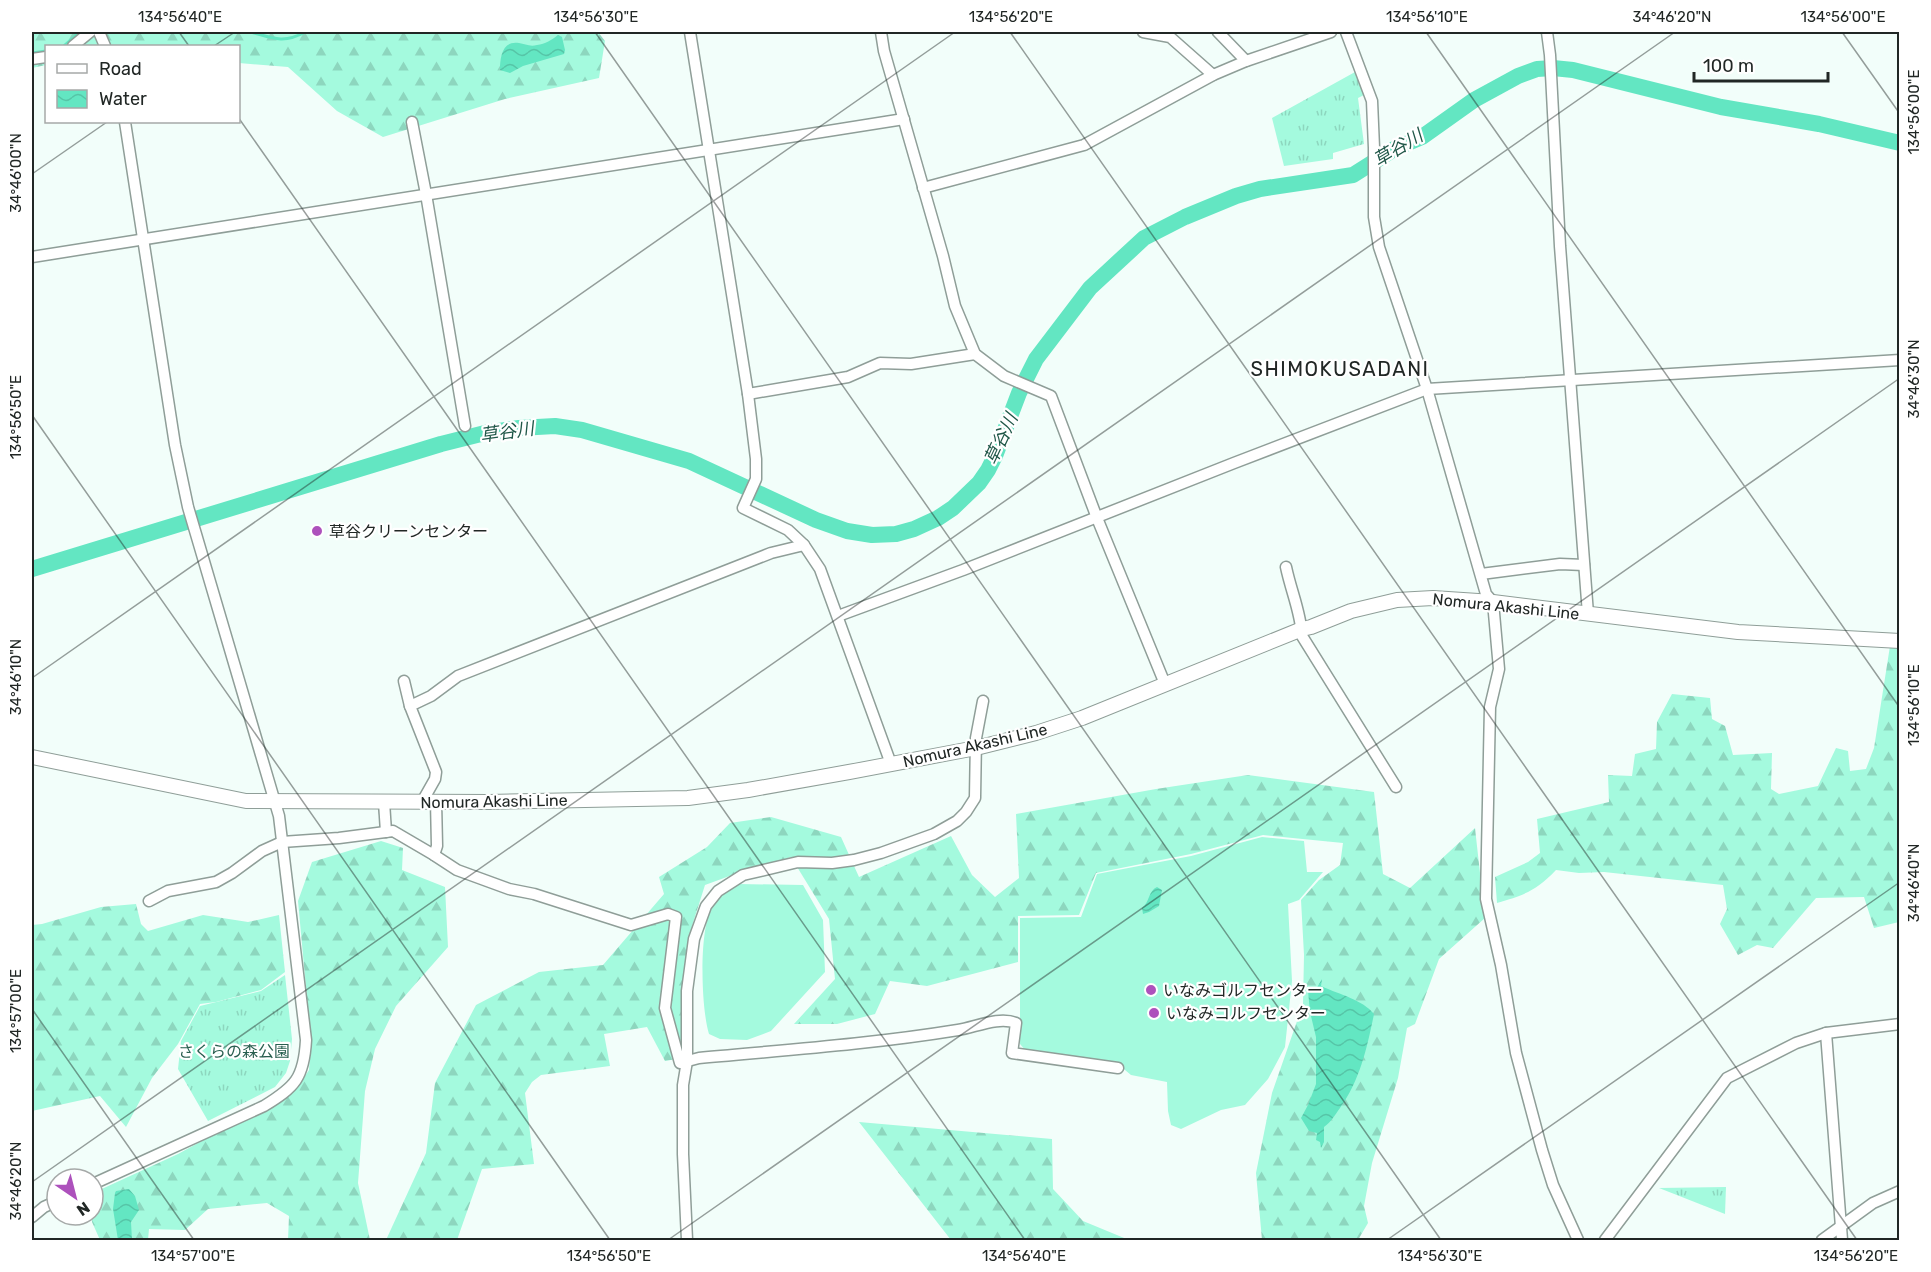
<svg xmlns="http://www.w3.org/2000/svg" width="1931" height="1272" viewBox="0 0 1931 1272" font-family="Rubik,'Noto Sans JP',sans-serif">
<style>
.grass{fill:url(#grass-tufts)}
.forest{fill:url(#forest-firs)}
.garden{fill:#a4fade}
.water{fill:url(#water-waves)}
.lines{fill:none;stroke-linecap:round;stroke-linejoin:round}
.stream{stroke:#63e6c2;stroke-width:3}
.river{stroke:#63e6c2;stroke-width:16}
.minor-casing{stroke:#8f9e98;stroke-width:13}
.secondary-casing{stroke:#8f9e98;stroke-width:16}
.minor{stroke:#fff;stroke-width:10}
.secondary{stroke:#fff;stroke-width:14}
.ticks{fill:none;stroke:#212725;stroke-width:1.5;stroke-opacity:0.45}
.poi-dot{fill:#ad51bc;stroke:#fff;stroke-width:2}
.labels{text-anchor:middle;stroke-width:4.5;stroke-linejoin:round;paint-order:stroke}
.poi-label{font-size:16px;fill:#212725;stroke:#fff;text-anchor:start}
.street-label{font-size:16px;fill:#212725;stroke:#fff}
.park-label{font-size:16px;fill:#295f50;stroke:#fff}
.water-label{font-size:18px;font-style:italic;fill:#205748;stroke:#fff}
.quarter-label{font-size:20px;letter-spacing:1.5px;fill:#212725;stroke:#fff}
.neatline{fill:none;stroke:#212725;stroke-width:2}
.ticks-label{font-size:15px;text-anchor:middle;fill:#212725}
</style>
<defs>
<pattern id="grass-tufts" width="24" height="20" patternUnits="userSpaceOnUse" patternTransform="scale(1.5)"><rect width="24" height="20" fill="#a4fade"/><path d="M3 7l-1-3M5 7V3M7 7l1-3M15 17l-1-3M17 17v-4M19 17l1-3" fill="none" stroke="#8dd6be"/></pattern>
<pattern id="forest-firs" width="22" height="20" patternUnits="userSpaceOnUse" patternTransform="scale(1.5)"><rect width="22" height="20" fill="#a4fade"/><path d="M5 1l3.5 6h-7zM16 11l3.5 6h-7z" fill="#8dd6be"/></pattern>
<pattern id="water-waves" width="16" height="10" patternUnits="userSpaceOnUse" patternTransform="scale(1.5)"><rect width="16" height="10" fill="#63e6c2"/><path d="M0 5q4-4 8 0t8 0" fill="none" stroke="#56c5a7"/></pattern>
</defs>
<rect width="100%" height="100%" fill="#f2fefa"/>
<g class="grass">
<path d="M 1355,72 L 1366,94 L 1358,98 L 1364,144 L 1333,153 L 1333,159 L 1284,166 L 1272,118 Z"/>
<path d="M 285,975 L 292,1039 L 290,1061 L 286,1073 L 275,1087 L 208,1121 L 178,1069 L 181,1041 L 200,1006 L 261,991 Z"/>
<path d="M 1726,1187 L 1725,1214 L 1659,1188 Z"/>
</g>
<g class="forest">
<path d="M 32,32 L 598,32 L 605,41 L 599,78 L 505,99 L 383,137 L 337,111 L 288,67 L 239,63 L 238,46 L 46,46 L 46,65 L 32,68 Z"/>
<path d="M 1890,646 L 1899,647 L 1899,922 L 1874,928 L 1864,897 L 1816,898 L 1773,948 L 1757,945 L 1738,955 L 1720,924 L 1727,909 L 1723,885 L 1604,872 L 1579,873 L 1556,870 C 1536,891 1524,895 1497,903 L 1495,877 L 1528,862 L 1540,853 L 1537,819 L 1609,802 L 1608,775 L 1632,776 L 1635,754 L 1656,749 L 1657,722 L 1672,694 L 1710,698 L 1712,719 L 1725,726 L 1733,755 L 1772,753 L 1771,789 L 1779,794 L 1818,786 L 1836,748 L 1848,751 L 1850,771 L 1866,769 L 1874,748 Z"/>
<path d="M 1248,775 L 1374,792 L 1383,874 L 1410,888 L 1475,828 L 1485,918 L 1439,959 L 1415,1024 L 1407,1028 L 1398,1078 L 1372,1163 L 1364,1206 L 1368,1223 L 1358,1240 L 1262,1240 L 1256,1173 L 1272,1093 L 1303,1004 L 1304,955 L 1301,900 L 1319,880 L 1340,865 L 1343,843 L 1263,835 L 1191,854 L 1096,873 L 1079,915 L 1018,916 L 1018,962 L 927,986 L 890,981 L 875,1014 L 837,1024 L 794,1024 L 835,979 L 829,919 L 791,857 L 746,870 L 705,885 L 692,926 L 682,1013 L 682,1058 L 665,1061 L 647,1027 L 604,1034 L 610,1066 L 541,1075 L 532,1082 L 525,1093 L 534,1164 L 482,1169 L 457,1240 L 386,1240 L 426,1153 L 435,1083 L 476,1005 L 539,972 L 603,965 L 664,894 L 659,877 L 707,847 L 730,823 L 771,817 L 841,837 L 859,877 L 951,836 L 972,875 L 995,897 L 1019,878 L 1016,814 L 1156,789 Z"/>
<path d="M 381,841 L 403,848 L 402,870 L 445,887 L 448,947 L 396,1006 L 375,1049 L 365,1091 L 358,1183 L 370,1240 L 288,1240 L 289,1216 L 267,1203 L 208,1209 L 185,1230 L 149,1229 L 148,1240 L 100,1240 L 92,1222 L 93,1193 L 178,1154 L 222,1130 L 278,1103 L 301,1082 L 309,1070 L 311,1042 L 298,901 L 312,862 Z"/>
<path d="M 136,904 L 141,924 L 148,931 L 203,915 L 248,922 L 279,915 L 285,972 L 261,990 L 216,1002 L 200,1004 L 178,1044 L 152,1078 L 126,1127 L 100,1096 L 32,1111 L 32,925 L 42,924 L 101,907 Z"/>
<path d="M 859,1122 L 1052,1139 L 1053,1189 L 1083,1221 L 1129,1240 L 951,1240 Z"/>
</g>
<g class="garden">
<path d="M 1262,837 L 1304,841 L 1307,872 L 1323,872 L 1299,900 L 1288,904 L 1292,981 L 1285,1047 L 1268,1079 L 1245,1105 L 1221,1110 L 1181,1129 L 1171,1125 L 1168,1111 L 1167,1082 L 1131,1075 L 1119,1065 L 1026,1051 L 1020,1044 L 1020,918 L 1081,917 L 1097,874 L 1191,856 Z"/>
<path d="M 738,884 L 803,885 L 823,920 L 825,972 L 771,1031 L 747,1040 L 720,1039 L 709,1034 C 701,1008 699,933 711,909 C 716,897 728,891 738,884 Z"/>
</g>
<g class="water">
<path d="M 558,35 L 562,37 L 565,50 L 564,54 L 523,66 L 510,73 L 500,70 C 500,58 502,40 519,43 C 525,44 530,47 537,45 C 545,44 552,40 558,35 Z"/>
<path d="M 1157,887 L 1162,890 L 1159,906 L 1149,912 L 1143,914 L 1142,908 C 1150,902 1148,891 1157,887 Z"/>
<path d="M 1322,979 L 1321,986 L 1323,987 C 1339,994 1363,1000 1374,1014 C 1367,1048 1360,1080 1340,1108 C 1335,1115 1331,1122 1324,1127 L 1324,1142 L 1321,1148 L 1320,1142 L 1316,1140 L 1317,1133 L 1309,1131 L 1301,1118 L 1308,1105 L 1316,1084 L 1316,1037 L 1310,1012 L 1308,991 L 1312,989 L 1315,991 Z"/>
<path d="M 129,1189 L 135,1196 L 139,1210 L 131,1222 L 132,1240 L 118,1240 L 113,1209 L 115,1193 L 116,1191 Z"/>
</g>
<g class="lines">
<g class="stream">
<path d="M 251,32 C 272,38 284,44 305,32"/>
<path d="M 64,46 L 80,32"/>
<path d="M 32,53 L 46,51"/>
</g>
<path class="river" d="M 32,569 L 441,444 L 485,433 L 519,428 L 555,426 L 582,430 L 689,461 L 816,520 L 847,531 L 872,535 L 896,534 L 914,529 L 938,518 L 953,508 L 979,483 L 988,470 L 995,456 L 1019,393 L 1036,359 L 1090,288 L 1144,238 L 1185,217 L 1236,196 L 1260,189 L 1353,175 L 1394,149 L 1422,137 L 1474,100 L 1518,76 L 1537,69 L 1553,68 L 1573,70 L 1721,107 L 1819,124 L 1900,143"/>
<defs>
<g id="minor">
<path d="M 99,32 L 105,46"/>
<path d="M 690,32 L 748,394 L 756,459 L 756,479 L 743,508 L 788,530 L 804,545"/>
<path d="M 881,32 L 884,51 L 943,256 L 955,306 L 975,354 L 1004,376 L 1051,396 L 1097,518 L 1165,684"/>
<path d="M 1143,32 L 1170,37 L 1213,75"/>
<path d="M 1218,32 L 1246,61"/>
<path d="M 1346,32 L 1372,101 L 1374,148 L 1374,217 L 1379,247 L 1427,389 L 1486,594 L 1493,602 L 1499,669 L 1490,707 L 1486,899 L 1501,965 L 1516,1053 L 1542,1150 L 1553,1185 L 1578,1240"/>
<path d="M 1547,32 L 1550,55 L 1560,246 L 1588,614"/>
<path d="M 73,46 L 90,32"/>
<path d="M 32,59 L 46,57"/>
<path d="M 412,122 L 426,194 L 465,426"/>
<path d="M 923,188 L 1084,145 L 1213,75 L 1246,61 L 1331,32"/>
<path d="M 32,257 L 904,119"/>
<path d="M 748,394 L 848,377 L 880,363 L 911,364 L 975,354"/>
<path d="M 1286,567 C 1291,591 1301,613 1302,636 L 1396,787"/>
<path d="M 1481,574 L 1560,564 L 1584,565"/>
<path d="M 838,616 L 963,570 L 1234,463 L 1427,389 L 1900,360"/>
<path d="M 404,681 L 410,706"/>
<path d="M 436,801 L 437,846 L 434,855 L 457,870 L 509,889 L 534,894 L 631,925 L 668,914 L 676,917 L 665,1008 L 680,1063 L 699,1058 C 785,1050 872,1044 958,1030 C 976,1027 999,1016 1016,1023 L 1012,1053 L 1118,1068"/>
<path d="M 384,802 L 386,832"/>
<path d="M 422,802 L 435,779 L 436,772 L 410,706 L 431,696 L 458,676 L 771,553 L 804,545 L 820,569 L 891,764"/>
<path d="M 149,901 L 168,891 L 216,882 L 232,873 L 262,851 L 282,842 L 339,838 L 393,831 L 434,855"/>
<path d="M 1826,1033 L 1842,1240"/>
<path d="M 93,1184 L 264,1106 C 295,1087 304,1078 306,1040 L 279,816 L 188,507 L 175,445 L 125,122"/>
<path d="M 32,1217 L 44,1207 L 57,1201"/>
<path d="M 687,1240 L 683,1154 L 683,1085 L 687,1061 L 687,991 L 694,939 L 706,906 L 718,891 L 743,875 L 798,862 L 832,863 L 854,860 L 881,853 L 934,834 L 957,821 L 966,812 L 975,798 L 976,738 L 983,701"/>
<path d="M 1605,1240 L 1727,1078 L 1796,1043 L 1826,1033 L 1900,1024"/>
<path d="M 1822,1240 L 1873,1203 L 1900,1191"/>
</g>
<path id="secondary" d="M 32,757 L 246,801 L 489,802 L 688,798 L 748,790 L 849,772 L 976,748 L 1036,733 L 1082,718 L 1302,629 L 1311,627 L 1351,611 L 1397,600 L 1433,598 L 1493,602 L 1738,632 L 1900,641"/>
</defs>
<use href="#minor" class="minor-casing"/>
<use href="#secondary" class="secondary-casing"/>
<use href="#minor" class="minor"/>
<use href="#secondary" class="secondary"/>
</g>
<path class="ticks" d="M 179,32 L 189,46M 595,32 L 1441,1240M 1010,32 L 1857,1240M 1426,32 L 1900,708M 1842,32 L 1900,114M 214,46 L 235,32M 238,117 L 1025,1240M 32,174 L 107,122M 32,415 L 610,1240M 32,678 L 955,32M 32,1009 L 194,1240M 32,1182 L 1675,32M 668,1240 L 1900,378M 1387,1240 L 1900,882"/>
<g class="poi-dot">
<circle cx="317" cy="531" r="6"/>
<circle cx="1151" cy="990" r="6"/>
<circle cx="1154" cy="1013" r="6"/>
</g>
<g class="labels">
<g class="poi-label">
<text x="329" y="537">草谷クリーンセンター</text>
<text x="1163" y="996">いなみゴルフセンター</text>
<text x="1166" y="1019">いなみコルフセンター</text>
</g>
<g class="street-label">
<text transform="translate(1506 606) rotate(6)" y="6">Nomura Akashi Line</text>
<text transform="translate(975 745) rotate(-13)" y="6">Nomura Akashi Line</text>
<text transform="translate(494 801) rotate(-1)" y="6">Nomura Akashi Line</text>
</g>
<g class="park-label">
<text x="234" y="1057">さくらの森公園</text>
</g>
<g class="water-label">
<text transform="translate(1398 148) rotate(-31)" y="6">草谷川</text>
<text transform="translate(507 432) rotate(-8)" y="6">草谷川</text>
<text transform="translate(1001 439) rotate(-65)" y="6">草谷川</text>
</g>
<g class="quarter-label">
<text x="1340" y="376">SHIMOKUSADANI</text>
</g>
</g>
<rect width="1931" height="1272" fill="none" stroke="#ffffff" stroke-width="66"/>
<rect x="45" y="45" width="195" height="78" fill="#ffffff" stroke="#a6a9a8" stroke-width="1.5"/>
<rect x="57" y="64" width="30" height="9" fill="#ffffff" stroke="#a6a9a8" stroke-width="1.5"/>
<text x="99" y="75" font-size="18" fill="#212725">Road</text>
<rect x="57" y="90" width="30" height="18" fill="url(#water-waves)" stroke="#a6a9a8" stroke-width="1.5"/>
<text x="99" y="105" font-size="18" fill="#212725">Water</text>
<g transform="translate(75 1197) rotate(145)"><circle r="28" fill="#ffffff" stroke="#a6a9a8" stroke-width="1.5"/>
<path d="M0-4.5L10 22L0 15L-10 22Z" fill="#ad51bc"/>
<text y="-9" font-size="16" font-weight="bold" text-anchor="middle" fill="#212725">N</text>
</g>
<path d="M1694 72v9h134v-9" fill="none" stroke="#212725" stroke-width="3"/>
<text x="1703" y="72" font-size="18" fill="#212725" stroke="#ffffff" stroke-width="4.5" paint-order="stroke">100 m</text>
<rect x="33" y="33" width="1865" height="1206" class="neatline"/>
<g class="ticks-label">
<text x="180" y="22">134°56'40"E</text>
<text x="596" y="22">134°56'30"E</text>
<text x="1011" y="22">134°56'20"E</text>
<text x="1427" y="22">134°56'10"E</text>
<text x="1672" y="22">34°46'20"N</text>
<text x="1843" y="22">134°56'00"E</text>
<text transform="translate(1914 112) rotate(-90)" y="5">134°56'00"E</text>
<text transform="translate(16 173) rotate(-90)" y="5">34°46'00"N</text>
<text transform="translate(1914 379) rotate(-90)" y="5">34°46'30"N</text>
<text transform="translate(16 417) rotate(-90)" y="5">134°56'50"E</text>
<text transform="translate(16 677) rotate(-90)" y="5">34°46'10"N</text>
<text transform="translate(1914 705) rotate(-90)" y="5">134°56'10"E</text>
<text transform="translate(1914 883) rotate(-90)" y="5">34°46'40"N</text>
<text transform="translate(16 1011) rotate(-90)" y="5">134°57'00"E</text>
<text transform="translate(16 1181) rotate(-90)" y="5">34°46'20"N</text>
<text x="193" y="1261">134°57'00"E</text>
<text x="609" y="1261">134°56'50"E</text>
<text x="1024" y="1261">134°56'40"E</text>
<text x="1440" y="1261">134°56'30"E</text>
<text x="1856" y="1261">134°56'20"E</text>
</g>
</svg>
